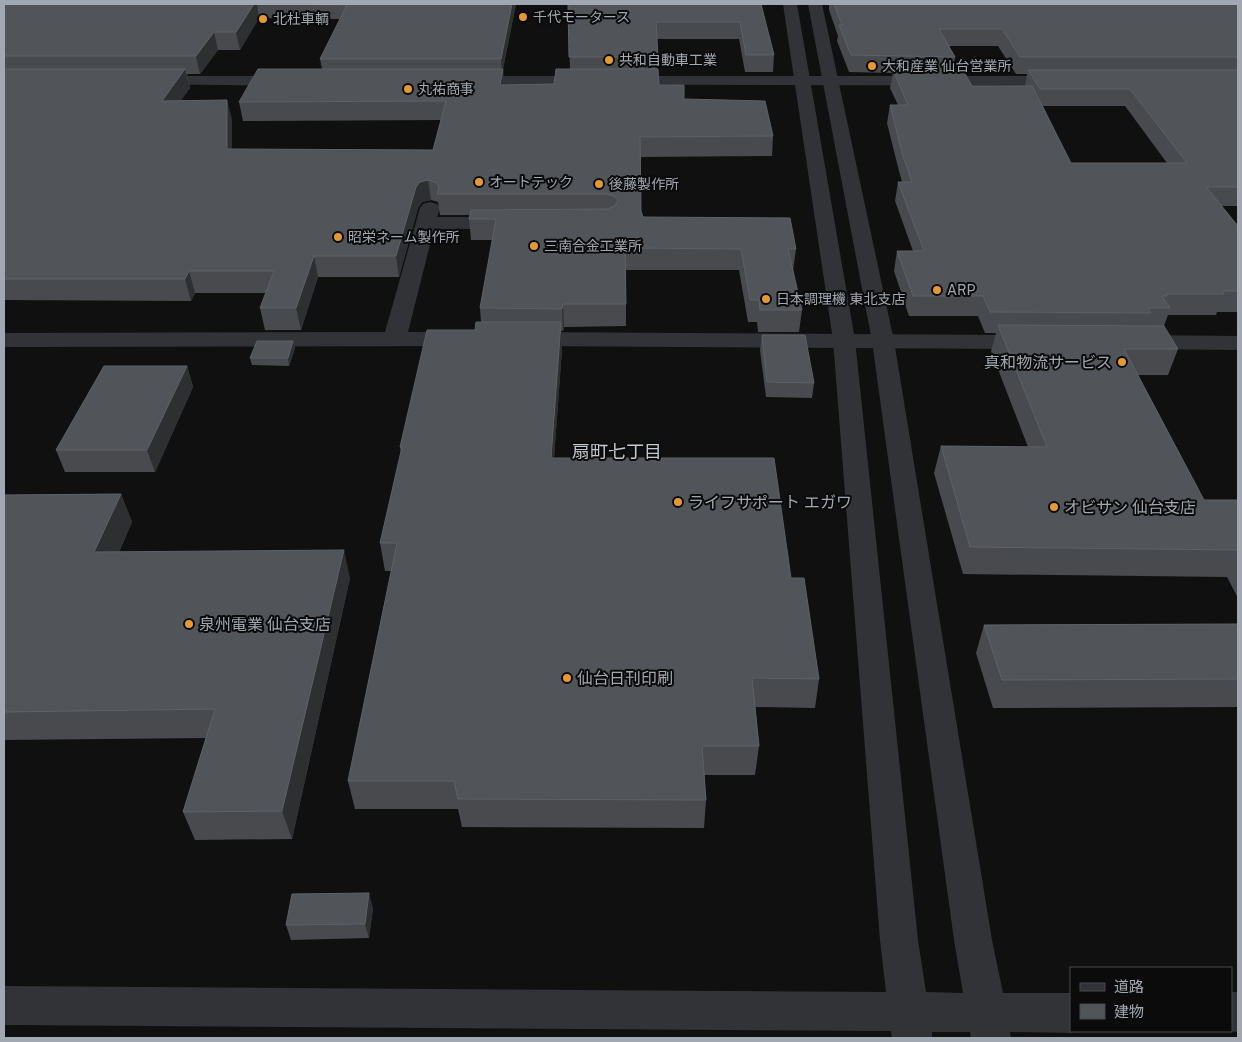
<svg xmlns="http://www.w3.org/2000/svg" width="1242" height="1042" viewBox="0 0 1242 1042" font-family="'Public Sans','Noto Sans JP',sans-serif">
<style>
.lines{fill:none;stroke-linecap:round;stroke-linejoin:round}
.minor{fill:#313336;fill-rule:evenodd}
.tertiary{fill:#313336;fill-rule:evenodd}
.wall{fill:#484a4e;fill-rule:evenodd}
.shaded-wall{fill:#2d2f31}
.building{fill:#515459;stroke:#5e6167}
.poi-dot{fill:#e59935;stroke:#0b0b0c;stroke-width:2}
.labels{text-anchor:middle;stroke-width:4;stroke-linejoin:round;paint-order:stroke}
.far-poi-label{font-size:14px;fill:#a2a8b1;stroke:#0b0b0c;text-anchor:start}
.poi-label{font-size:16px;fill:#a2a8b1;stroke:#0b0b0c;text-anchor:start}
.neighbourhood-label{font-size:18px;fill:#c3c7ce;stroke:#0b0b0c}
</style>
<rect width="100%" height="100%" fill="#101011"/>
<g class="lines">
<g class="minor">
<path d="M 152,76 L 289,76 L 295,78 L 297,81 L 295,84 L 289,86 L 146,84 L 144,81 L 146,78 Z"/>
<path d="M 467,76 L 1062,76 L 1068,78 L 1070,81 L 1068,84 L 1062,86 L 461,84 L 459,81 L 461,78 Z"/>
<path d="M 430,202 L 437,204 L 440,208 L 437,217 L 507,217 L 514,219 L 517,223 L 514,227 L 507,229 L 434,229 L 408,332 L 462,332 L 470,334 L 473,339 L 470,344 L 462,346 L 4,347 L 4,333 L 385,332 L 420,208 L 423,204 Z"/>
<path d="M 525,332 L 1032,335 L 1040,337 L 1043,342 L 1040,347 L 1032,349 L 525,346 L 517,344 L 514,339 L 517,334 Z"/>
<path d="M 1138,335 L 1238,336 L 1238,350 L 1138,349 L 1130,347 L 1127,342 L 1130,337 Z"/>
</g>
<g class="tertiary">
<path d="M 783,4 L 797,4 L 855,340 L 918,940 L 926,992 L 963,993 L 954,940 L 872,341 L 808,4 L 822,4 L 894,341 L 992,940 L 1003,993 L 1071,993 L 1071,1031 L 1076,1031 L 1071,1033 L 1010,1032 L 1011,1038 L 971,1038 L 970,1032 L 932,1032 L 932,1038 L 892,1038 L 891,1031 L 4,1025 L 4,986 L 886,992 L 880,940 L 833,340 Z"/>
<path d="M 1231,992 L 1238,992 L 1238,1032 L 1229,1031 L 1231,1031 Z"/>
</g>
</g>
<g class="wall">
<path d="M 4,4 L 516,4 L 503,69 L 504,85 L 554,84 L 570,69 L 568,4 L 761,4 L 774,55 L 773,72 L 745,72 L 739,39 L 657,39 L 657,69 L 659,85 L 684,99 L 773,136 L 772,156 L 641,157 L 641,211 L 643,217 L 796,249 L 793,271 L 802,310 L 799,332 L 758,332 L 757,322 L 748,322 L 739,270 L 626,270 L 626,326 L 564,327 L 563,331 L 561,331 L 562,349 L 554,458 L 791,578 L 819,679 L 815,708 L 755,707 L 759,746 L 755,775 L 704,775 L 706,800 L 704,828 L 462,827 L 458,809 L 355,809 L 348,781 L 391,571 L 385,571 L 380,543 L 401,454 L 400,447 L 475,330 L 481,322 L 480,308 L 493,240 L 471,240 L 469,219 L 470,215 L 440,215 L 438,202 L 431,200 L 422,202 L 418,208 L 399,277 L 318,277 L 301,330 L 265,330 L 260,308 L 266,293 L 195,293 L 191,301 L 4,300 ZM 259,18 L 340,19 L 320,59 L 322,69 L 239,102 L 243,121 L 441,120 L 433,150 L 232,149 L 232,119 L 181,100 L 190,88 L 187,74 L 200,74 L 218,50 L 240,50 Z"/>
<path d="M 829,4 L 1238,4 L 1238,206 L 1222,206 L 1238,226 L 1238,312 L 1217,312 L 1216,315 L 1168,315 L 1164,326 L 1178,349 L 1168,375 L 1138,375 L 1204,500 L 1238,500 L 1238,598 L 1227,577 L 963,574 L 934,473 L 941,446 L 1028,447 L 991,351 L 996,333 L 985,333 L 978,316 L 909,316 L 894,271 L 897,251 L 913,251 L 895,201 L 898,182 L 902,182 L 899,171 L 887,123 L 890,105 L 898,105 L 890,88 L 893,73 L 849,72 L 837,41 L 838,36 L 829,10 ZM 949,46 L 998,46 L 1016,74 L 1027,74 L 1025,86 L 972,86 L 953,70 L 955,57 ZM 1043,106 L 1125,106 L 1167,163 L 1071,163 Z"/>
<path d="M 762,335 L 814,383 L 812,398 L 766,397 L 760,350 Z"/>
<path d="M 293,341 L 295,348 L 289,366 L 252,365 L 250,358 Z"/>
<path d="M 187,366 L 193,387 L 155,472 L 65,472 L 56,450 Z"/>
<path d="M 121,494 L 132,522 L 119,552 L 350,578 L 292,839 L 195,840 L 183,812 L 206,738 L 4,740 L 4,495 Z"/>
<path d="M 1238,624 L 1238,707 L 993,708 L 976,653 L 984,625 Z"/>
<path d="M 373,908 L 369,938 L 291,940 L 286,925 Z"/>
</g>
<g class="shaded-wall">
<path d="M 254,4 L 266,4 L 257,4 L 259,18 L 240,50 L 236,32 Z"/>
<path d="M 512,4 L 516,4 L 502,74 L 501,59 Z"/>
<path d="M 214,32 L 218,50 L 200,74 L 196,56 Z"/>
<path d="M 185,69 L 190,88 L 167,120 L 162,101 Z"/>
<path d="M 503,69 L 504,88 L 500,85 Z"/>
<path d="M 227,100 L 232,119 L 232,169 L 227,149 Z"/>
<path d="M 428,180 L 431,200 L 422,202 L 418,208 L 399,277 L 396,256 L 416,187 L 420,182 Z"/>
<path d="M 314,256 L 318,277 L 301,330 L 296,308 Z"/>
<path d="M 189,271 L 195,293 L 191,301 L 185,279 Z"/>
<path d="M 563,304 L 564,327 L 563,331 L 562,309 Z"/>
<path d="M 561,322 L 562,349 L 552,486 L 551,458 Z"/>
<path d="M 293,341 L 295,348 L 289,366 L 288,358 Z"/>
<path d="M 187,366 L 193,387 L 155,472 L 147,450 Z"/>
<path d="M 121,494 L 132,522 L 106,580 L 94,552 Z"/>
<path d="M 344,550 L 350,578 L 292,839 L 282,811 Z"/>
<path d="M 369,893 L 373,908 L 369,938 L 365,924 Z"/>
</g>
<g class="building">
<path d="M 4,4 L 254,4 L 236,32 L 214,32 L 196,56 L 4,56 Z"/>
<path d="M 257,4 L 512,4 L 501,59 L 320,59 L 347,5 Z"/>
<path d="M 568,4 L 761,4 L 774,55 L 746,55 L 740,22 L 656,22 L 658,57 L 569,57 Z"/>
<path d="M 834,4 L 1237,4 L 1238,5 L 1238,57 L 1020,57 L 1002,29 L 939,29 L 955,57 L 851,55 L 839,25 L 842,25 Z"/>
<path d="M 4,69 L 185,69 L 162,101 L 227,100 L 227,149 L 433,150 L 446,101 L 239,102 L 258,69 L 503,69 L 500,85 L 554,84 L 556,69 L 658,69 L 659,85 L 684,85 L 684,99 L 765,101 L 773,136 L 640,137 L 641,211 L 643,217 L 790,218 L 796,249 L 788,249 L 802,310 L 760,310 L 759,300 L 750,300 L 741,249 L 625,248 L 626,304 L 563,304 L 562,309 L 480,308 L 496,219 L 469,219 L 471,210 L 607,209 L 615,206 L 618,200 L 614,196 L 607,194 L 437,194 L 439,186 L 435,182 L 428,180 L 420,182 L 416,187 L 396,256 L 314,256 L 296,308 L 260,308 L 274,271 L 189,271 L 185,279 L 4,279 Z"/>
<path d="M 893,70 L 963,70 L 972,86 L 1032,86 L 1071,163 L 1187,163 L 1130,89 L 1040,89 L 1028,70 L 1238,70 L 1238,187 L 1206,187 L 1238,226 L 1238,291 L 1222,291 L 1224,294 L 1166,294 L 1167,296 L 1162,296 L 1170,308 L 1148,308 L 1151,313 L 990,312 L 983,296 L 913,296 L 897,251 L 924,251 L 898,182 L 912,182 L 902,153 L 890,105 L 908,105 Z"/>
<path d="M 476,322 L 561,322 L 551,458 L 774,458 L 791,578 L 804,578 L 819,679 L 752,678 L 759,746 L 702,746 L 706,800 L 458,799 L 454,781 L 348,781 L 397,543 L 380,543 L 402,447 L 400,447 L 427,330 L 475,330 Z"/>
<path d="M 998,325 L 1164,326 L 1178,349 L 1124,349 L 1204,500 L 1238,500 L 1238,550 L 970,547 L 941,446 L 1047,447 Z"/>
<path d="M 762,335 L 805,335 L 814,383 L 767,382 Z"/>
<path d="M 257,341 L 293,341 L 288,358 L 250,358 Z"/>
<path d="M 104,366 L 187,366 L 147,450 L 56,450 Z"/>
<path d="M 121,494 L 94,552 L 344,550 L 282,811 L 183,812 L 215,709 L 4,712 L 4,495 Z"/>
<path d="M 1238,624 L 1238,679 L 1002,680 L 984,625 Z"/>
<path d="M 369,893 L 365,924 L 286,925 L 292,894 Z"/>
</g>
<g class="poi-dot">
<circle cx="523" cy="17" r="5"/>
<circle cx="263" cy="19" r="5"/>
<circle cx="609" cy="60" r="5"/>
<circle cx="872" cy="66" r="5"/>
<circle cx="408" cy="89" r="5"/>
<circle cx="479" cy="182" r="5"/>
<circle cx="599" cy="184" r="5"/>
<circle cx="338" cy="237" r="5"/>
<circle cx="534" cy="246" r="5"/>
<circle cx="937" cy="290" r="5"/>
<circle cx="766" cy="299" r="5"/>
<circle cx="1122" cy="362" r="5"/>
<circle cx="678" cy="502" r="5"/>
<circle cx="1054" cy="507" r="5"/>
<circle cx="189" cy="624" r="5"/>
<circle cx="567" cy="678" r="5"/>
</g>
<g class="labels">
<g class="far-poi-label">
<text x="533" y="22">千代モータース</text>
<text x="273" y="24">北杜車輌</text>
<text x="619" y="65">共和自動車工業</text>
<text x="882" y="71">大和産業 仙台営業所</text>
<text x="418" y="94">丸祐商事</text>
<text x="489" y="187">オートテック</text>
<text x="609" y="189">後藤製作所</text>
<text x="348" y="242">昭栄ネーム製作所</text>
<text x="544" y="251">三南合金工業所</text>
<text x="947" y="295">ARP</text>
<text x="776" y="304">日本調理機 東北支店</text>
</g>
<g class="poi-label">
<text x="1112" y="368" text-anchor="end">真和物流サービス</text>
<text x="688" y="508">ライフサポート エガワ</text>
<text x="1064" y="513">オビサン 仙台支店</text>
<text x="199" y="630">泉州電業 仙台支店</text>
<text x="577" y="684">仙台日刊印刷</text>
</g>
<g class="neighbourhood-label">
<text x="617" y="458">扇町七丁目</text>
</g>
</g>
<rect width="1242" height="1042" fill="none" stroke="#a2a8b1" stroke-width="10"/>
<rect x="1070" y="967" width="162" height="65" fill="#0b0b0c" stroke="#474a4e"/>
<rect x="1080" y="983" width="25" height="8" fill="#313336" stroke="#474a4e"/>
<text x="1114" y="992" font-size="15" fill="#a2a8b1">道路</text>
<rect x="1080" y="1004" width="25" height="15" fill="#515459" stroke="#474a4e"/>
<text x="1114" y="1017" font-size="15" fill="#a2a8b1">建物</text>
</svg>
